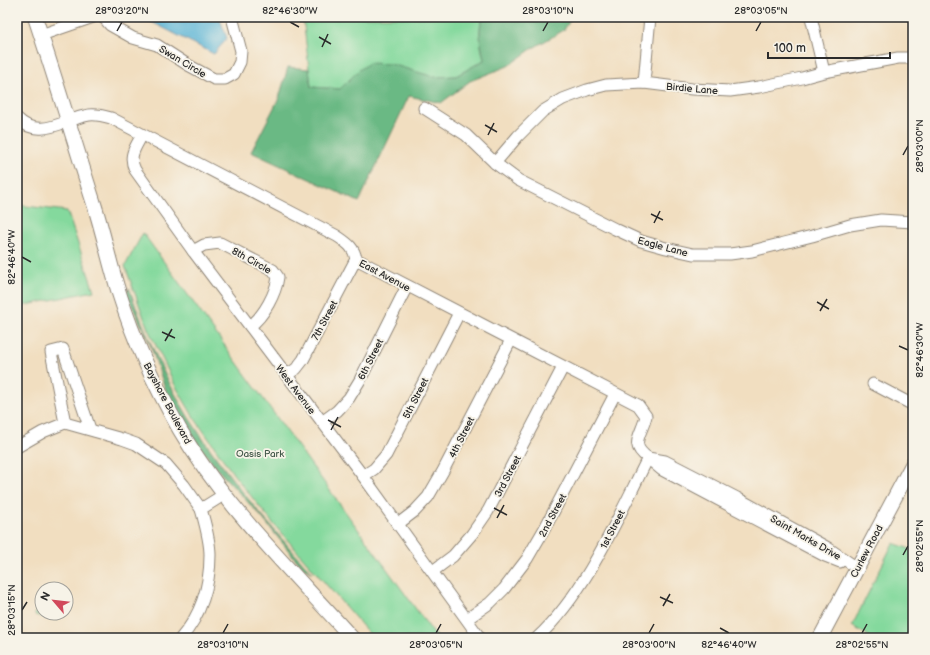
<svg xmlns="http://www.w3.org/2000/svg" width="930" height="655" viewBox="0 0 930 655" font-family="'Balsamiq Sans',sans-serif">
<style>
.green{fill:#84d99d;stroke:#588264}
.forest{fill:#6bb984;stroke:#4b7258}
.sand{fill:#eeda9e;stroke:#8c8264}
.water{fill:#58b4d6;stroke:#427080}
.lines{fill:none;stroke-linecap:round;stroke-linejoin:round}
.minor-casing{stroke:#8e8476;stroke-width:13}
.major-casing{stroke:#8e8476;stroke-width:16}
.minor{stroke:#fff;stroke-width:11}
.major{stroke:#fff;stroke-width:14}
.ticks{fill:none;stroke:#2b2b2b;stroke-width:1.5}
.labels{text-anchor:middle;stroke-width:3.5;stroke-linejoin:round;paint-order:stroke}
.street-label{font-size:10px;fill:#2b2b2b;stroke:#f7f3e8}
.park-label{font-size:10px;fill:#415648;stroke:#f7f3e8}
.neatline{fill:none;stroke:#2b2b2b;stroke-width:1.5}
.ticks-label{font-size:10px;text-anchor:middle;fill:#2b2b2b}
</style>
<rect width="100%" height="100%" fill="#f7f3e8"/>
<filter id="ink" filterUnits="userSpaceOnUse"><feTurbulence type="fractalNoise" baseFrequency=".025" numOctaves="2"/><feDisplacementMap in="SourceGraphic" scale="8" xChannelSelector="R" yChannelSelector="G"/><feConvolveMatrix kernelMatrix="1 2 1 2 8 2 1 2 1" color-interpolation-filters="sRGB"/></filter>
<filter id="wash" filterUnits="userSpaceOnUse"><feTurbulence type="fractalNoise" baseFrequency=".012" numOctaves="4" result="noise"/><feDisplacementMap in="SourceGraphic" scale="16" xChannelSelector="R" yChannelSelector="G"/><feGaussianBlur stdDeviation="0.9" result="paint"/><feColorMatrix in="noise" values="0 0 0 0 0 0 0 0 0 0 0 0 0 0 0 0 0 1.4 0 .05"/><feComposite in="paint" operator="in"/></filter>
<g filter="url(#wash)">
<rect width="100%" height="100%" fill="#f1dec0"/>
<g class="green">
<path d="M 303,17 L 484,17 C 476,29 481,47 484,60 L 456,76 L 434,77 L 417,73 L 359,70 L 340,89 L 311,87 Z"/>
<path d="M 17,205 L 67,211 L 94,291 L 17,307 Z"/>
<path d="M 143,233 L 437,638 L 373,638 L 276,527 L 234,475 L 193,416 L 175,385 L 148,329 L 125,266 Z"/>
<path d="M 893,543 L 913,550 L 913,638 L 872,638 L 852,626 Z"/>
<path d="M 39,594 L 42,595 L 42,613 L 58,613 L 57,620 L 35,615 Z"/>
</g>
<g class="forest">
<path d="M 484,17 L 572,17 L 564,30 L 533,48 L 508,66 L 470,81 L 441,103 L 409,96 L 359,202 L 251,152 L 279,98 L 288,67 L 309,69 L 311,87 L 340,89 L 359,70 L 369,63 L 391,64 L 434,77 L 456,76 L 484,60 C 482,47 476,29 484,17 Z"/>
<path d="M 129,288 C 145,333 164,377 189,418 C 225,474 268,524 312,573 L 302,567 L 259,514 L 216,468 L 180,420 L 168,397 L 150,344 L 126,293 Z"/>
</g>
<path class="sand" d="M 911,593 L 913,594 L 913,606 L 909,604 L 907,598 Z"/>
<path class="water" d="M 142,17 L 219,17 L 227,38 L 214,54 Z"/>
</g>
<g filter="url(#ink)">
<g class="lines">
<defs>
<g id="minor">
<path d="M 103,17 L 110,25 L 133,38 L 157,45 L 188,65 L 214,79 L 225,79 L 234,74 L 240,62 L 241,51 L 232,17"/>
<path d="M 811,17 L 824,72"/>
<path d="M 41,35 L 93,17"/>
<path d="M 644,83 L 650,17"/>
<path d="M 424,108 L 466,135 L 495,163 L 518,180 L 615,229 L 641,241 L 666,248 L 693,254 L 730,254 L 752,251 L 812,236 L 850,225 L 881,220 L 913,222"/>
<path d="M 17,118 C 39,141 64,119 89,115 C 96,114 104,116 111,118 L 337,236 C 347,243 354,247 356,259"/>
<path d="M 142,135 C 135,148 128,156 135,170 L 193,251 L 363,476 L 480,638"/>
<path d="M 495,163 L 518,136 L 543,111 L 563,99 L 587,90 L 606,85 L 644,83 L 692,89 L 730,91 L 759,87 L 802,78 L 824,72 L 898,58 L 913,58"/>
<path d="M 193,251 L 204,245 L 220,243 L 273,270 L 278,277 C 276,293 264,316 250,326"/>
<path d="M 356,259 L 638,405 L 646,416 C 642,435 628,444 648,458 C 617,519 587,591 537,638"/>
<path d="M 286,375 L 296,369 L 303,360 L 356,259"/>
<path d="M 873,384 L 913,405"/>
<path d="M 322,422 L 337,411 L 349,398 L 360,380 L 407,286"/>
<path d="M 65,423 L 51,352 L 63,349 L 90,429"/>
<path d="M 17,447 L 43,432 L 65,423 L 122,439 L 136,444 L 166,464 L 184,485 L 201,509"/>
<path d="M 648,458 L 665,461 L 737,498 L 828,548 L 857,568"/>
<path d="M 649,459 L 662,470 L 825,556 L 840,562"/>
<path d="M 363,476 L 374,469 L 386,455 L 459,313"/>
<path d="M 398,524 L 415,511 L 428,497 L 443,471 L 511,340"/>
<path d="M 433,571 L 453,556 L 472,534 L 488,511 L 563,367"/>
<path d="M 467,619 L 490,603 L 504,589 L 527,559 L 545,528 L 615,394"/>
<path d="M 181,638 C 201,615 210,585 210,555 C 210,540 205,524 201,509 L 225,494"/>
</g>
<g id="major">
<path d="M 35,17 C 56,80 75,144 95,207 C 104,236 110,265 119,293 C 134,341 155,386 180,430 C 225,507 293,572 352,638"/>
<path d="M 820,638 L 913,463"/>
</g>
</defs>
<use href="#minor" class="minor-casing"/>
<use href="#major" class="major-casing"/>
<use href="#minor" class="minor"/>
<use href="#major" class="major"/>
</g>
</g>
<path class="ticks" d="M 290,22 L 299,27M 117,31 L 122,22M 543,31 L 548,22M 756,31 L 761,22M 319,37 L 331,44M 322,47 L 328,34M 485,125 L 497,132M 488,135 L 494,123M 903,155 L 908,146M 651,214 L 663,220M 654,223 L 660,211M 22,257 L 31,262M 817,302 L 829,309M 820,311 L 827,299M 162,332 L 175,338M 165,341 L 172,329M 899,346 L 908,350M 328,420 L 341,427M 331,430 L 338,417M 494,508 L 507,515M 497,518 L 504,505M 903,555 L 908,546M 660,597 L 673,603M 663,606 L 670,594M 22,610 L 27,602M 720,628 L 729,633M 223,633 L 228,624M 436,633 L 441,624M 649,633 L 654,624M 862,633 L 867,624"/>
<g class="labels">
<g class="street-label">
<text transform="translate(183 61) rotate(31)" y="4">Swan Circle</text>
<text transform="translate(692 88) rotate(5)" y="4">Birdie Lane</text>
<text transform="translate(663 246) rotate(15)" y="4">Eagle Lane</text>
<text transform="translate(252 260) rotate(29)" y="4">8th Circle</text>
<text transform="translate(385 275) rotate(28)" y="4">East Avenue</text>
<text transform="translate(324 320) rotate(-62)" y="4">7th Street</text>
<text transform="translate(370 359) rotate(-63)" y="4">6th Street</text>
<text transform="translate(296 389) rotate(53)" y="4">West Avenue</text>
<text transform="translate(415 398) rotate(-63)" y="4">5th Street</text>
<text transform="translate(168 403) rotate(62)" y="4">Bayshore Boulevard</text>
<text transform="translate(461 437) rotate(-63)" y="4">4th Street</text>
<text transform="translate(507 476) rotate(-62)" y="4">3rd Street</text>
<text transform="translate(552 515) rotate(-62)" y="4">2nd Street</text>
<text transform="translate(612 529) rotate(-63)" y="4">1st Street</text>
<text transform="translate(806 537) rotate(30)" y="4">Saint Marks Drive</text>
<text transform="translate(866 551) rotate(-62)" y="4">Curlew Road</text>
</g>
<g class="park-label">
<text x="260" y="457">Oasis Park</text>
</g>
</g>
<rect width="930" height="655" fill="none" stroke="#f7f3e8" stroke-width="44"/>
<g transform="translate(54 601) rotate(298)"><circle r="19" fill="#f7f3e8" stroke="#a5a39c"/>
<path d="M0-3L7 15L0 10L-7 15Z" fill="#d1495b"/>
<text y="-6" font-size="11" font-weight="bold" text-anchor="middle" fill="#2b2b2b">N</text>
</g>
<path d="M768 52v6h122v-6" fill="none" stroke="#2b2b2b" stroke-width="2"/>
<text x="774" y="52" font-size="12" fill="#2b2b2b" stroke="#f7f3e8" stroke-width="3" paint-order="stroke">100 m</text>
<rect x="22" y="22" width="886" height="611" class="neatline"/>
<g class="ticks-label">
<text x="122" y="14">28°03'20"N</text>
<text x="290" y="14">82°46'30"W</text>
<text x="548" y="14">28°03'10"N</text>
<text x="761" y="14">28°03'05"N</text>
<text transform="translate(919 146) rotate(-90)" y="4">28°03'00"N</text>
<text transform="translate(11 257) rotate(-90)" y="4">82°46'40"W</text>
<text transform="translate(919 350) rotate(-90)" y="4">82°46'30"W</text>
<text transform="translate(919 546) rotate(-90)" y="4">28°02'55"N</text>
<text transform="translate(11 610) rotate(-90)" y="4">28°03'15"N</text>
<text x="223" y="648">28°03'10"N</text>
<text x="436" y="648">28°03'05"N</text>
<text x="649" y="648">28°03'00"N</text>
<text x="729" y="648">82°46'40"W</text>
<text x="862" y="648">28°02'55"N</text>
</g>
</svg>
